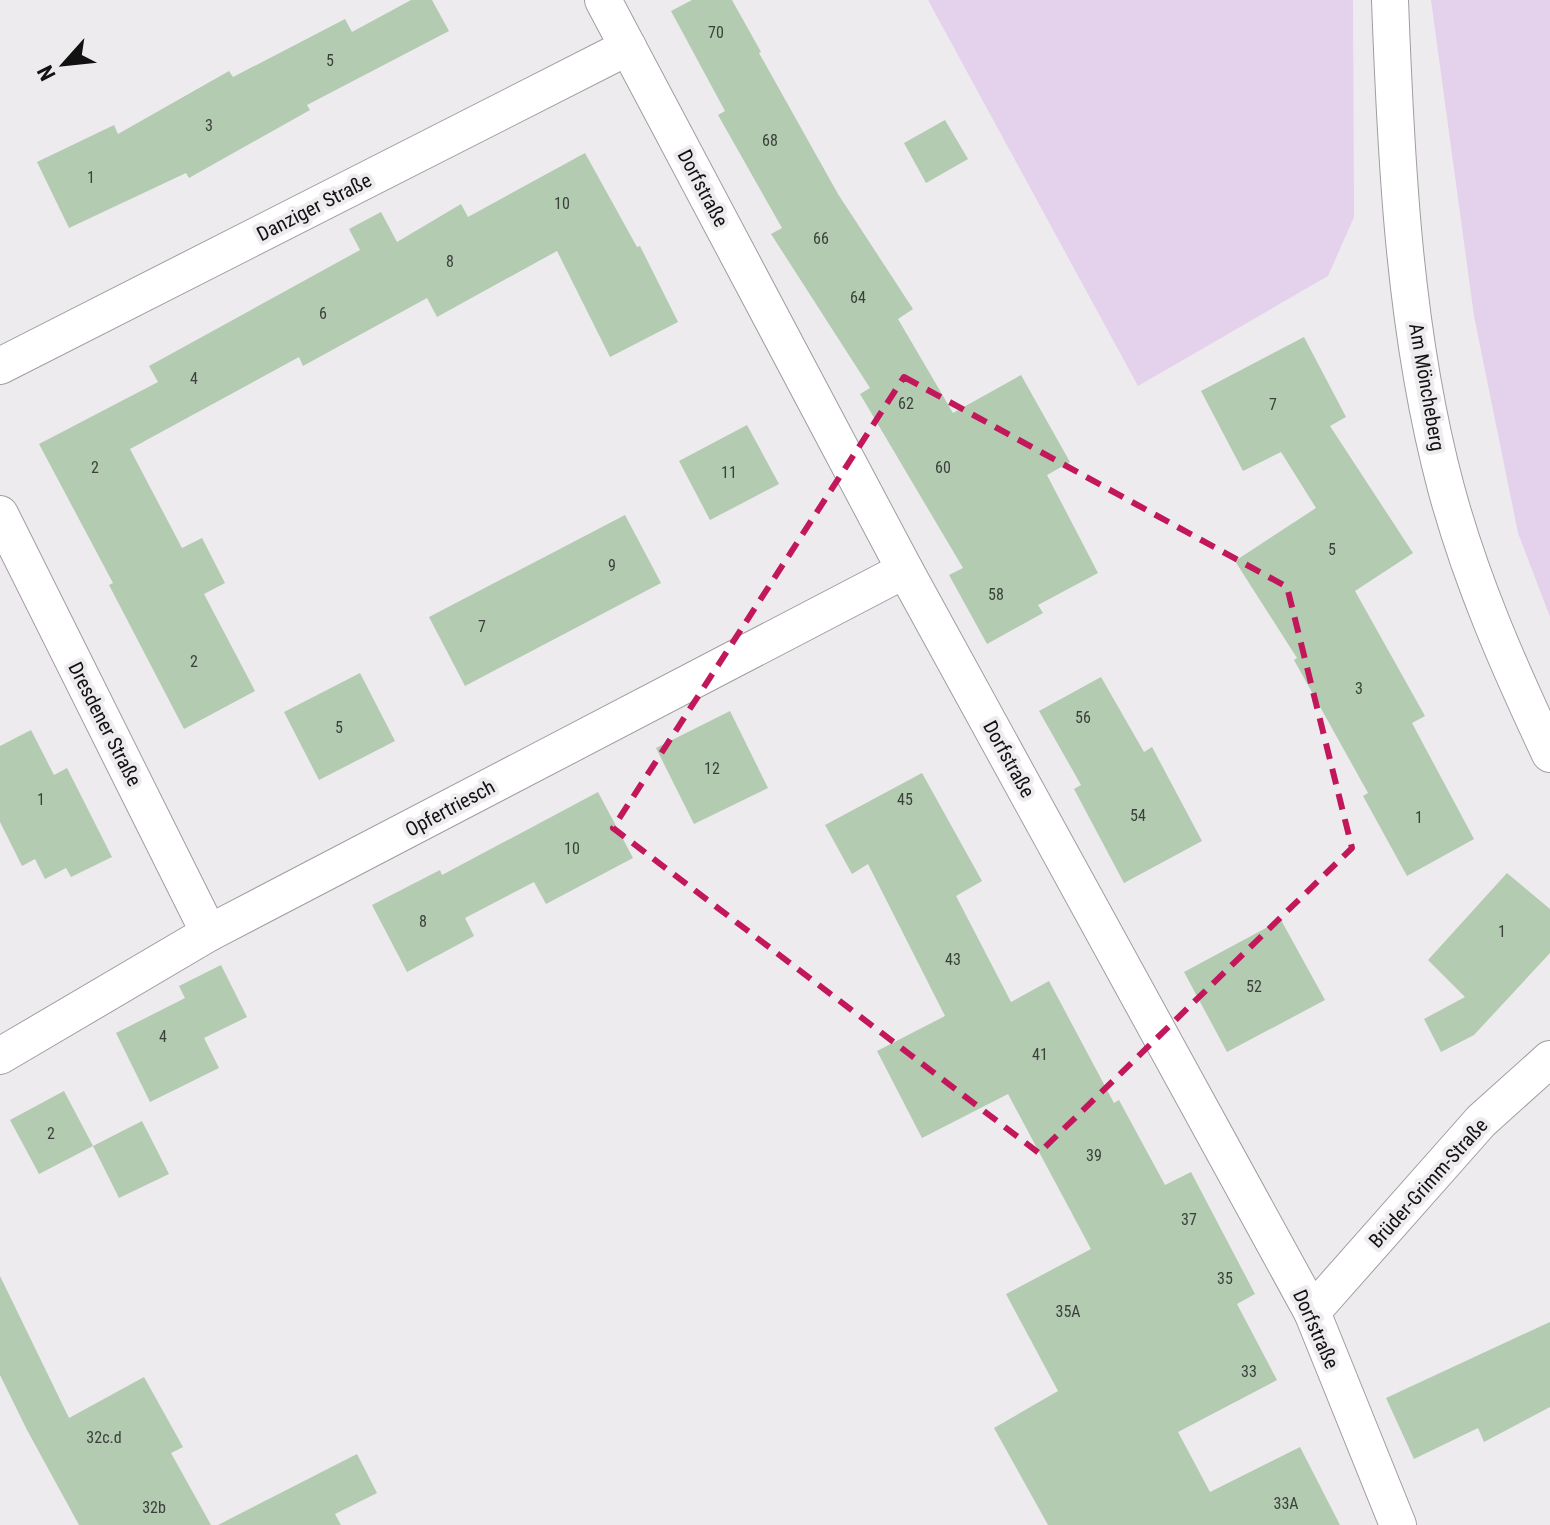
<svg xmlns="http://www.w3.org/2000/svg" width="1550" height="1525" viewBox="0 0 1550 1525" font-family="'Roboto Condensed',sans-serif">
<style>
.green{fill:#e4d1eb}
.building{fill:#b2cbb1}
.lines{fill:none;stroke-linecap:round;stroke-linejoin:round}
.minor-casing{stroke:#a09da1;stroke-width:38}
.minor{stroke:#fff;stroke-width:36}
.marked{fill:none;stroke:#c2185b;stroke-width:6;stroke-dasharray:16 10;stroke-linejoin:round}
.labels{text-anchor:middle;stroke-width:8;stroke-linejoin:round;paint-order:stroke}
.number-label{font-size:16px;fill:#3b403a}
.street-label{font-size:20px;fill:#131213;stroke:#eeebef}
</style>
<rect width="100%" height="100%" fill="#eeebef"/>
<g class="green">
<path d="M 928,0 L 1353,0 L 1354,217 L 1328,276 L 1138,386 Z"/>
<path d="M 1431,0 L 1550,0 L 1550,617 L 1518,533 L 1474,316 Z"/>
</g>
<g class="building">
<path d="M 411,0 L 432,0 L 449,31 L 307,105 L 310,110 L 189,178 L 186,173 L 69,228 L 37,162 L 114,125 L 118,134 L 229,71 L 233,77 L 345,19 L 352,32 Z"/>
<path d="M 692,0 L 732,0 L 761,52 L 759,53 L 838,194 L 913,309 L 898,319 L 953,413 L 1021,375 L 1070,462 L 1047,475 L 1098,573 L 1038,605 L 1043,613 L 987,644 L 949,575 L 963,568 L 860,394 L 870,388 L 771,234 L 782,228 L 718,115 L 725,111 L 671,11 Z"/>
<path d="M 945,120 L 968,159 L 926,183 L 904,143 Z"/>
<path d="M 585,153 L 637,247 L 640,246 L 678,322 L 610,357 L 557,251 L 437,317 L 427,298 L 303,366 L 299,357 L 130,449 L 182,548 L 202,538 L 225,583 L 204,594 L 255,691 L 184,729 L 109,585 L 113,583 L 39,444 L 158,382 L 149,366 L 360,250 L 349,229 L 381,212 L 397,242 L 461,204 L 468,217 Z"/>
<path d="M 1304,337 L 1346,417 L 1330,426 L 1413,553 L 1355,591 L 1425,716 L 1412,723 L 1474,839 L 1407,876 L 1363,796 L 1368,793 L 1294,660 L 1297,658 L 1235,561 L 1316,508 L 1281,452 L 1243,471 L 1201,391 Z"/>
<path d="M 747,425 L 779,484 L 710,520 L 679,461 Z"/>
<path d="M 625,515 L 661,583 L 465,686 L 429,617 Z"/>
<path d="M 360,673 L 395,741 L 319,780 L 284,712 Z"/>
<path d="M 1101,677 L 1144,752 L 1152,747 L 1202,841 L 1124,883 L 1074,789 L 1081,785 L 1039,711 Z"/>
<path d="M 730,711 L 768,788 L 694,824 L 656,748 Z"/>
<path d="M 31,730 L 54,775 L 67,768 L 112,857 L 71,877 L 66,868 L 45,879 L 35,859 L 22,866 L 0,822 L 0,746 Z"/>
<path d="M 922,773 L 982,881 L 956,896 L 1011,1002 L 1049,981 L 1114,1103 L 1119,1100 L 1165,1185 L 1191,1172 L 1255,1294 L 1237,1304 L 1277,1380 L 1178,1432 L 1210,1492 L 1300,1447 L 1340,1525 L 1048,1525 L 994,1428 L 1058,1391 L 1006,1294 L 1091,1249 L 1008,1094 L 922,1138 L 877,1051 L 945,1016 L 868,864 L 852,874 L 825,825 Z"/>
<path d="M 598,792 L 633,858 L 546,904 L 534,882 L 465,918 L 474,936 L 407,972 L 372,905 L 440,870 L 442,875 Z"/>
<path d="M 1507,873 L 1550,909 L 1550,953 L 1474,1035 L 1441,1052 L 1424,1019 L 1465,997 L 1428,960 Z"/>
<path d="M 1281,920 L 1325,1000 L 1227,1052 L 1184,972 Z"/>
<path d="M 221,965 L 247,1017 L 204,1038 L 219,1068 L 150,1102 L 116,1033 L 185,998 L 179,986 Z"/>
<path d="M 64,1091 L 93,1146 L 39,1174 L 10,1120 Z"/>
<path d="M 142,1121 L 169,1174 L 119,1198 L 93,1146 Z"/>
<path d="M 0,1276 L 69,1418 L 144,1377 L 183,1447 L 171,1453 L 211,1525 L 79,1525 L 27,1430 L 0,1375 Z"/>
<path d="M 1550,1322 L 1550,1407 L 1484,1442 L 1478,1428 L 1414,1459 L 1386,1398 Z"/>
<path d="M 357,1454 L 377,1493 L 335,1514 L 341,1525 L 218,1525 Z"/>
</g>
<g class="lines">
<defs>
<g id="minor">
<path d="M 603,0 L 905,570 L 1312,1312 L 1398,1525"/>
<path d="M 1390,0 C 1396,161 1404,331 1446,488 C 1471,581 1509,667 1550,754"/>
<path d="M 0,366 L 628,47"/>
<path d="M 0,514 L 209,933"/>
<path d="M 0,1056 L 209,933 L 905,570"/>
<path d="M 1312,1312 L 1481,1121 L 1550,1059"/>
</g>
</defs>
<use href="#minor" class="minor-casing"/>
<use href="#minor" class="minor"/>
</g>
<path class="marked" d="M 904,377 L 1287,587 L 1352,848 L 1039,1153 L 613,828 Z"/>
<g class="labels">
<g class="number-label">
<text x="716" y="38">70</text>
<text x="330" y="66">5</text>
<text x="209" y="131">3</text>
<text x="770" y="146">68</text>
<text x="91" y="183">1</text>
<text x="562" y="209">10</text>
<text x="821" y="244">66</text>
<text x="450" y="267">8</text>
<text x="858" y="303">64</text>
<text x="323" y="319">6</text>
<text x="194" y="384">4</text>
<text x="906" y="409">62</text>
<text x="1273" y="410">7</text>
<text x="95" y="473">2</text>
<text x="943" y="473">60</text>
<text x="729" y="478">11</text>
<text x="1332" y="555">5</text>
<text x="612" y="571">9</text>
<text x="996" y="600">58</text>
<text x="482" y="632">7</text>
<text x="194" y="667">2</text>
<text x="1359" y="694">3</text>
<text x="1083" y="723">56</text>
<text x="339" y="733">5</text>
<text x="712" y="774">12</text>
<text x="41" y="805">1</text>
<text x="905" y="805">45</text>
<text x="1138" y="821">54</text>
<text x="1419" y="823">1</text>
<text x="572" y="854">10</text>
<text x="423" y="927">8</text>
<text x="1502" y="937">1</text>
<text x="953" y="965">43</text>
<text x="1254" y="992">52</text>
<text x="163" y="1042">4</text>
<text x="1040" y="1060">41</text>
<text x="51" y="1139">2</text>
<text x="1094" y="1161">39</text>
<text x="1189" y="1225">37</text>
<text x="1225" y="1284">35</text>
<text x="1068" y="1317">35A</text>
<text x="1249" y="1377">33</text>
<text x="104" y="1443">32c.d</text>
<text x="1286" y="1509">33A</text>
<text x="154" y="1513">32b</text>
</g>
<g class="street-label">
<text transform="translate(703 188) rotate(62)" y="7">Dorfstraße</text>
<text transform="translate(314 207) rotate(-27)" y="7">Danziger Straße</text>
<text transform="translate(1427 387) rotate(80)" y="7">Am Möncheberg</text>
<text transform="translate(105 724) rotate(63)" y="7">Dresdener Straße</text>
<text transform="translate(1009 759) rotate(61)" y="7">Dorfstraße</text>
<text transform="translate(450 808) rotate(-28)" y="7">Opfertriesch</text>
<text transform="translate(1428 1183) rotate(-48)" y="7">Brüder-Grimm-Straße</text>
<text transform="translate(1316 1329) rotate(66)" y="7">Dorfstraße</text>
</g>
</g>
<g transform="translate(64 64) rotate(243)" stroke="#eeebef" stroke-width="6" paint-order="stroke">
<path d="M0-6L14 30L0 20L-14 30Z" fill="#131213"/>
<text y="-12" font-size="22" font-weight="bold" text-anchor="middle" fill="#131213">N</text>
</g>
</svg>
